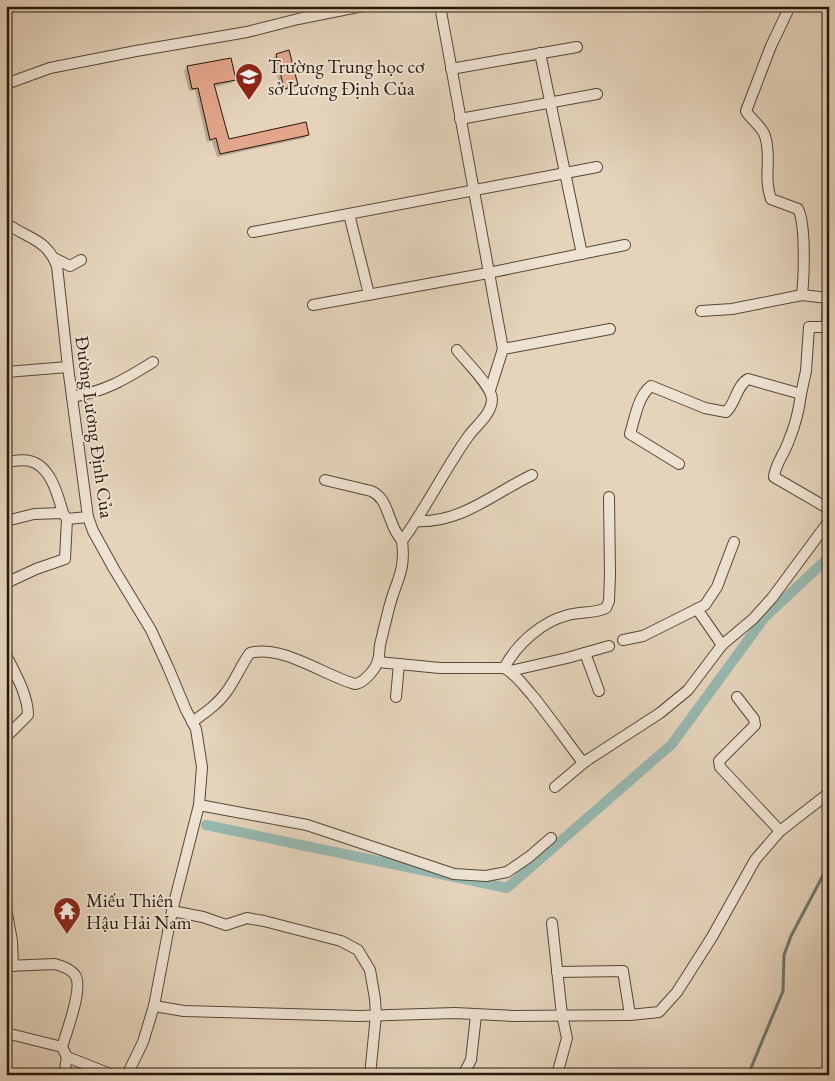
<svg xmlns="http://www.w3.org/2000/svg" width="835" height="1081" viewBox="0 0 835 1081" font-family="'EB Garamond',serif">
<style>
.shadow{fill:#0003}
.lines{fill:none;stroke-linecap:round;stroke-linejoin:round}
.stream{stroke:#6a786e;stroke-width:3}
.canal{stroke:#96b8b0;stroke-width:10}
.building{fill:#e3a68b;stroke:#27180a}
.minor-casing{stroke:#564736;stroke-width:12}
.minor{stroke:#eee3d3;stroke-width:10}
.labels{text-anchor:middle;stroke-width:4;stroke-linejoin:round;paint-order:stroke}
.poi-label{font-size:19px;fill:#27180a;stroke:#eee3d3;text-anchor:start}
.street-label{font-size:19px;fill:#27180a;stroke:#eee3d3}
</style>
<rect width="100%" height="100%" fill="#e5d4bb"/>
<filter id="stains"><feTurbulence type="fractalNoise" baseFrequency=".004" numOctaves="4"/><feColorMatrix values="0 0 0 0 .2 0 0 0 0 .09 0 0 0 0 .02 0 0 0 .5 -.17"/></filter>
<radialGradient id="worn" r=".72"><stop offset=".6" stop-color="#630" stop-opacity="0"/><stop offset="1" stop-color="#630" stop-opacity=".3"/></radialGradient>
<g class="shadow">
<path d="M 277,55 L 296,85 L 293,88 L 281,92 L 273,58 Z"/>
<path d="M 187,67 L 235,80 L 231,83 L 214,87 L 228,141 L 308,135 L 305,138 L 217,157 L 212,141 L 207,142 L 195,90 L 189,91 L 184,71 Z"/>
</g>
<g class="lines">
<path class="stream" d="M 748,1075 L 783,991 L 784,955 L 791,936 L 829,864"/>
<path class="canal" d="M 206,825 L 507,888 L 672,744 L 765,617 L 829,557"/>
</g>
<g class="building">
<path d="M 289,50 L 298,85 L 284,89 L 276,54 Z"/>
<path d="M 231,58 L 236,80 L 214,84 L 229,139 L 306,122 L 309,135 L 220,154 L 216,138 L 210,140 L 198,88 L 192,89 L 187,66 Z"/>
</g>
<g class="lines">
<defs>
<g id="minor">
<path d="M 440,6 L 503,349"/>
<path d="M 790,6 L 771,46 L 746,111 C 751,120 762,126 765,136 C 772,156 763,178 771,199 L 798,209 C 806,224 804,276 802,295"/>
<path d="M 540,53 L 582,254"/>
<path d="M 451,69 L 577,47"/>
<path d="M 6,84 L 50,68 L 136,51 L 247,32 L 298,19 L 363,6"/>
<path d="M 460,119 L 597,94"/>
<path d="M 349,214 L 369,294"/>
<path d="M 6,223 C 28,239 47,239 57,266 L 68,367 L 88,517 L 93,531 L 114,569 L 151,630 L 168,667 L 186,710 L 196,729 L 202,767 L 199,805 L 172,911 L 154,1006 L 143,1042 L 127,1075"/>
<path d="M 253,232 L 597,167"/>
<path d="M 54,258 L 70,266 L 81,260"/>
<path d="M 313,305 L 488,273 L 625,245"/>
<path d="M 701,311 L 732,309 L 802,295 L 828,298 L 827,327 L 809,327 L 806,371 L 801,394"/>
<path d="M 6,372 L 68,367"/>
<path d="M 490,390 L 503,349 L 610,329"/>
<path d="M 72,397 C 106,391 124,380 153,362"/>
<path d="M 6,462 C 14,461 22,459 30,461 C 51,466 58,496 63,513"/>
<path d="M 679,464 L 630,434 C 635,418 638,396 651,386 L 705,408 L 726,412 C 736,403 736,386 748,379 L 801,394 C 799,410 795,426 789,440 C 785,453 775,464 774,477 L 829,509"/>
<path d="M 325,480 L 371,491 C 385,497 386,510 392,523 C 394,530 398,535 402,541"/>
<path d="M 6,521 L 34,514 L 63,513 L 67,519 L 88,517"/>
<path d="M 416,521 C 460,524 494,493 532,475"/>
<path d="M 6,583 L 36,569 L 65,559 L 67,519"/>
<path d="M 697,609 L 722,645"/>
<path d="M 623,640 L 643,636 L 705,605 L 717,587 L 734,542"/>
<path d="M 585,653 L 599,691"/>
<path d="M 6,655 C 15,673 28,695 28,715 L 6,737"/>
<path d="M 378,662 L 440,668 L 504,668 C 516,674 523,685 532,695 C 549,716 565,739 581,760 L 586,761 L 660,713 L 688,690 L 722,645 L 753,619 L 772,598 L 829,521"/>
<path d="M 504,668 C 517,644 541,622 568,615 C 581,611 594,614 606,608 L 609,601 L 610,574 L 609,497"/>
<path d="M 510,671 L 567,658 L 609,646"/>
<path d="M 396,697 L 399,664"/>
<path d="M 737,697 L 754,719 L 755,725 L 719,761 L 720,767 L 780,831"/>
<path d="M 192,722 C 205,713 218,704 227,691 C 236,679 241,665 250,653 C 282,644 325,676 355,684 C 364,683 376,669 378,660 C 380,655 379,650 380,645 C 383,632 386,620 389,608 C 396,580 406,572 402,541 C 427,507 445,468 470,434 C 478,424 492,413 492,399 C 491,385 466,362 457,350"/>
<path d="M 555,787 L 586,761"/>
<path d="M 199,805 L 307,825 L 454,874 L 486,876 L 507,872 L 529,857 L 551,838"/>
<path d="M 6,908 L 12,941 L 13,966"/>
<path d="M 172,911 L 203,917 L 226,925 L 247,918 L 264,921 L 341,941 L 358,950 L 370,970 L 375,999 L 376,1015 L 370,1075"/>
<path d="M 552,923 L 562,1015 L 567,1038 L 557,1075"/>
<path d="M 6,966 L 55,964 C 62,966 71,969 75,975 C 84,987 66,1033 62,1047 L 67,1057"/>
<path d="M 557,972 L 623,971 L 630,1015"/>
<path d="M 154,1006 L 184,1011 L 359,1016 L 455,1013 L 513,1016 L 630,1015 L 659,1012 L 677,992 L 712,937 L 755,860 L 780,831 L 829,793"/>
<path d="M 6,1033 L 62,1047"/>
<path d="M 64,1075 L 67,1057 L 113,1075"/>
<path d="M 463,1075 L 471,1060 L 476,1015"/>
</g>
</defs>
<use href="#minor" class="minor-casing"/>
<use href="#minor" class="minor"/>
</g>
<defs>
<symbol id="school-pin" viewBox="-11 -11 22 30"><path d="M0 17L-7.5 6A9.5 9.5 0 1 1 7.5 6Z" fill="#8f2418" stroke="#eee3d3"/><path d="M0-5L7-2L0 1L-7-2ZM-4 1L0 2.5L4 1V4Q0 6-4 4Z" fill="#fff"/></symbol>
<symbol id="temple-pin" viewBox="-11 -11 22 30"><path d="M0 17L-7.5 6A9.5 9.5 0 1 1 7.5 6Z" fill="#8f2418" stroke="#eee3d3"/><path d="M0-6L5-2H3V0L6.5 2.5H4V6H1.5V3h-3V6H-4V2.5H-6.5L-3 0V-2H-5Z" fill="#fff"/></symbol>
</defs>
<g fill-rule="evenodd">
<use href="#school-pin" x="233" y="61" width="32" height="43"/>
<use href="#temple-pin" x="51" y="895" width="32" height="43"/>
</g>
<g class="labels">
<g class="poi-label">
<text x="268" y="73">Trường Trung học cơ<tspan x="268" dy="22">sở Lương Định Của</tspan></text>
<text x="86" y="907">Miếu Thiên<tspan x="86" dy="22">Hậu Hải Nam</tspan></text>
</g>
<g class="street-label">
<text transform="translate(95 427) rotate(82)" y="7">Đường Lương Định Của</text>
</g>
</g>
<rect width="835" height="1081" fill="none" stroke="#e5d4bb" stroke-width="25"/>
<rect x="8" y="8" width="820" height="1066" fill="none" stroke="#27180a" stroke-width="2.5"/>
<rect x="12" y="12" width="810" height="1056" fill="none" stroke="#27180a"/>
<rect width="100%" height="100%" filter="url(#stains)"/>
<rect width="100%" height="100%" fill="url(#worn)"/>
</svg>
